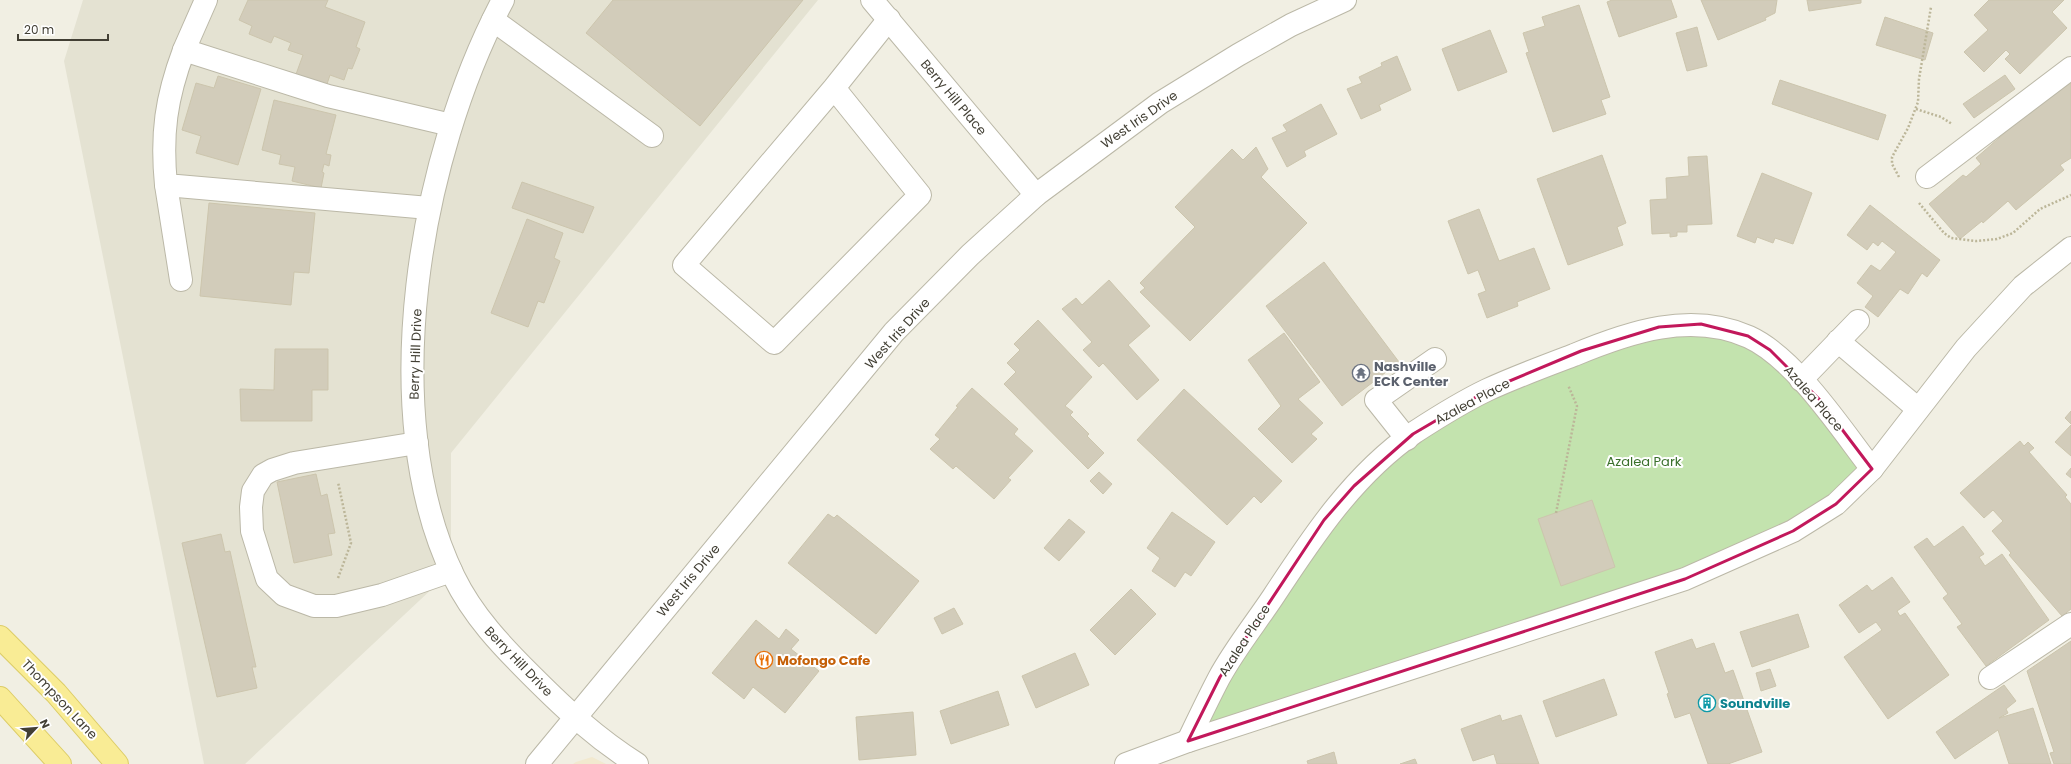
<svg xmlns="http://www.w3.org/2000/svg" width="2071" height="764" viewBox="0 0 2071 764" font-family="Poppins,sans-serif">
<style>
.residential{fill:#e4e2d2}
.commercial{fill:#f2e9cf}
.green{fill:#c3e3ae}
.building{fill:#d2ccba;stroke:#ccc5ad}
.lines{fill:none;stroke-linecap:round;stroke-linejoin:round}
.minor-casing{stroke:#bbb8a7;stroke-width:24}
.major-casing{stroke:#dccc66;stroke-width:24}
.path{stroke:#bcb699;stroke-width:2.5;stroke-dasharray:2 2;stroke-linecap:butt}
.minor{stroke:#fff;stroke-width:22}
.major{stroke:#f9ec95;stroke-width:22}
.marked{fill:none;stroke:#c2185b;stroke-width:3;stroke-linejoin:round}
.labels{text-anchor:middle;stroke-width:4;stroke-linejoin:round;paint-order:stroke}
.street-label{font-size:13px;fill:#423f34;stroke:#fff}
.worship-label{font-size:13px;font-weight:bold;fill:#5b616d;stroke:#fff;text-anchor:start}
.park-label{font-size:13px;fill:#3a702b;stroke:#fff}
.food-label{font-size:13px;font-weight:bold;fill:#c56008;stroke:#fff;text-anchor:start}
.culture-label{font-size:13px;font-weight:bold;fill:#0d838f;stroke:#fff;text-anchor:start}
</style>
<rect width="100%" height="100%" fill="#f1efe3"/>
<path class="residential" d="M 83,0 L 818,0 L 451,453 L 451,571 L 245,764 L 204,764 L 64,61 Z"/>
<path class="commercial" d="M 592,757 L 606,764 L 573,764 L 576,762 Z"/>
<path class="green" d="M 1659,327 L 1748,336 L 1872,469 L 1793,531 L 1188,741 L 1324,520 L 1452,409 Z"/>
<g class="building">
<path d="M 248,0 L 328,0 L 325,7 L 365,22 L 356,47 L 360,49 L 352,69 L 348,68 L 344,80 L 330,75 L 326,87 L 295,77 L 303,55 L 288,50 L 291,43 L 274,36 L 271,43 L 249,34 L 252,26 L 239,20 Z"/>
<path d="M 613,0 L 803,0 L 700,126 L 586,33 Z"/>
<path d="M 1612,0 L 1671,0 L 1677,17 L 1619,37 L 1607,2 Z"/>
<path d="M 1701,0 L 1777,0 L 1775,13 L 1765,18 L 1766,20 L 1718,40 Z"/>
<path d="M 1807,0 L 1861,0 L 1861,3 L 1809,11 Z"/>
<path d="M 1989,0 L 2064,0 L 2052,12 L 2067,28 L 2020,74 L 2005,59 L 2010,54 L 2006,50 L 1984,72 L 1964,52 L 1988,30 L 1974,15 Z"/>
<path d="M 1579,5 L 1610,97 L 1601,100 L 1606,114 L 1553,132 L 1526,53 L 1529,52 L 1523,33 L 1545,26 L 1542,17 Z"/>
<path d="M 1885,17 L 1933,33 L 1925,60 L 1876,45 Z"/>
<path d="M 1697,27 L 1707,66 L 1687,71 L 1676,33 Z"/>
<path d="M 1490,30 L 1507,72 L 1458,91 L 1442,49 Z"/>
<path d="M 1397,56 L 1411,90 L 1379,105 L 1381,110 L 1361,119 L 1347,89 L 1362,83 L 1359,77 L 1382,66 L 1381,63 Z"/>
<path d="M 2005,75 L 2015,89 L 1974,118 L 1963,104 Z"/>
<path d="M 218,76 L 261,89 L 238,165 L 196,153 L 201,136 L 182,130 L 196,83 L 214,88 Z"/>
<path d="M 1780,80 L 1886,115 L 1878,140 L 1772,104 Z"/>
<path d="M 2071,83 L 2071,158 L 2060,165 L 2064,170 L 2016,210 L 2008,201 L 1983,223 L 1982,221 L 1960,239 L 1929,204 L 1963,175 L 1966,177 L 1981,164 L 1976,158 L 2015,124 L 2013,121 Z"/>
<path d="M 274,100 L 336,115 L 326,154 L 331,155 L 329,166 L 324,164 L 322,172 L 324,173 L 321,188 L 292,181 L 295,167 L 279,164 L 281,155 L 262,150 Z"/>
<path d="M 1321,104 L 1337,134 L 1304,151 L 1306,156 L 1287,167 L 1272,138 L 1287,131 L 1283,125 Z"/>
<path d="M 1256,147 L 1268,169 L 1261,177 L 1307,223 L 1190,341 L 1140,292 L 1145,288 L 1140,283 L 1195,227 L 1175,207 L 1232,149 L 1243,160 Z"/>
<path d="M 1602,155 L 1626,223 L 1617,227 L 1623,245 L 1568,265 L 1537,179 Z"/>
<path d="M 1707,156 L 1712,224 L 1687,225 L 1687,232 L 1677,232 L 1677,236 L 1670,237 L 1670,233 L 1652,234 L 1650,200 L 1667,199 L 1666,178 L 1689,176 L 1688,157 Z"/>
<path d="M 1762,173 L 1812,193 L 1793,244 L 1775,238 L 1773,243 L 1757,237 L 1755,243 L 1737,236 Z"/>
<path d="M 522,182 L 594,207 L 583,233 L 512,208 Z"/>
<path d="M 209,203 L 315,213 L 309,273 L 294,272 L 291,305 L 200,296 Z"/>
<path d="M 1870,205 L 1940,260 L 1927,277 L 1922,273 L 1908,294 L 1900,289 L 1878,317 L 1865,307 L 1873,296 L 1857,283 L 1871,265 L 1880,271 L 1896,252 L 1882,241 L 1878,246 L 1873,242 L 1867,250 L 1847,235 Z"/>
<path d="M 1479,209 L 1499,261 L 1534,248 L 1550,289 L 1517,302 L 1518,306 L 1487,318 L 1478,294 L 1486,291 L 1478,270 L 1468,274 L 1448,221 Z"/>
<path d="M 527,219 L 563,233 L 554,258 L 560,261 L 544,303 L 538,301 L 528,327 L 491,313 Z"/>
<path d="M 1324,262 L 1399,362 L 1342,406 L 1266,306 Z"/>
<path d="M 1109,280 L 1150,326 L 1128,345 L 1159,380 L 1137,400 L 1103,363 L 1099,367 L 1083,350 L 1092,342 L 1062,309 L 1076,298 L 1082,305 Z"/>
<path d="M 1038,320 L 1092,377 L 1065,406 L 1073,412 L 1070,415 L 1089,434 L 1087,436 L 1104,453 L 1088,469 L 1004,384 L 1016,372 L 1007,363 L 1020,350 L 1014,344 Z"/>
<path d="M 1284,333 L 1320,382 L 1298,399 L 1323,423 L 1311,434 L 1317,439 L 1292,463 L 1258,429 L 1281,406 L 1248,360 Z"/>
<path d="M 275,349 L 328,349 L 328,390 L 312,390 L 312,421 L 241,421 L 240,389 L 274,390 Z"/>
<path d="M 972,388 L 1018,429 L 1014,434 L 1033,451 L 1008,478 L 1011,480 L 994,499 L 956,466 L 953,469 L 930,449 L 940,439 L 935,435 L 958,407 L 956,406 Z"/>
<path d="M 1184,389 L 1282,481 L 1261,503 L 1254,496 L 1227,525 L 1137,440 Z"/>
<path d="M 2071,411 L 2071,424 L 2065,418 Z"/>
<path d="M 2071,425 L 2071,456 L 2055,442 Z"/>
<path d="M 2020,441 L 2024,446 L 2028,442 L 2034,448 L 2029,452 L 2067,495 L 2065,497 L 2071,504 L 2071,609 L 2062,616 L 2009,555 L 2011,553 L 1992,531 L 2003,521 L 1993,510 L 1984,518 L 1960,493 Z"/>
<path d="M 2071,468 L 2071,478 L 2066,474 Z"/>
<path d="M 1099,472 L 1112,484 L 1103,494 L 1090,481 Z"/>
<path d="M 316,474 L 321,496 L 327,494 L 335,533 L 328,534 L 332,555 L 294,563 L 277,482 Z"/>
<path d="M 1592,500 L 1615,567 L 1561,586 L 1538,519 Z"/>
<path d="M 1172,512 L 1215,542 L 1191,576 L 1185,572 L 1175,587 L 1152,571 L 1160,558 L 1147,548 Z"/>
<path d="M 828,514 L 834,518 L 837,515 L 919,581 L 876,634 L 788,563 Z"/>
<path d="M 1069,519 L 1085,532 L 1059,561 L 1044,548 Z"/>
<path d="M 1963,526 L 1984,554 L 1979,557 L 1985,566 L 2002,554 L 2049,620 L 1986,666 L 1957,627 L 1962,624 L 1943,598 L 1948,594 L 1914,547 L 1927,538 L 1934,547 Z"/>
<path d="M 221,534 L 225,552 L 230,551 L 256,667 L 252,667 L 257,688 L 217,697 L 182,543 Z"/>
<path d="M 1892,577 L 1910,602 L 1897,611 L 1900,616 L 1905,613 L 1949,675 L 1888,719 L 1844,657 L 1882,630 L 1876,622 L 1859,633 L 1839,605 L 1867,585 L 1872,591 Z"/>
<path d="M 1131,589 L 1156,614 L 1115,655 L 1090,630 Z"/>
<path d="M 954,608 L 963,624 L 942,634 L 934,618 Z"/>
<path d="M 1798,614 L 1809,647 L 1752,667 L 1740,632 Z"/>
<path d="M 756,620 L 779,639 L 786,629 L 799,640 L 791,649 L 819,671 L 785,713 L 753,687 L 744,699 L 712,673 Z"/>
<path d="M 1692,639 L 1696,649 L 1714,643 L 1725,673 L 1733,670 L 1762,752 L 1728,764 L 1708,764 L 1690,713 L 1675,718 L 1667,694 L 1669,693 L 1655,652 Z"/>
<path d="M 2071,641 L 2071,764 L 2054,764 L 2050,753 L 2054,752 L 2027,671 Z"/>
<path d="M 1075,653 L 1089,685 L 1036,708 L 1022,676 Z"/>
<path d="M 1770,669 L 1776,686 L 1761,691 L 1756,673 Z"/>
<path d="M 1604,679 L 1617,715 L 1556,737 L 1543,701 Z"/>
<path d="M 2004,685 L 2016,701 L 2006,709 L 2008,713 L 1999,718 L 2033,708 L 2051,764 L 2009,764 L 1998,730 L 1955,759 L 1936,732 Z"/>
<path d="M 998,691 L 1009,725 L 951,744 L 940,711 Z"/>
<path d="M 913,712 L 916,755 L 859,760 L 856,717 Z"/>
<path d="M 1500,715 L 1502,721 L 1521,715 L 1539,764 L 1497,764 L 1494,754 L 1473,761 L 1461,729 Z"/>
<path d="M 1334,752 L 1337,764 L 1308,764 L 1307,761 Z"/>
<path d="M 1415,759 L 1417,764 L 1400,764 Z"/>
</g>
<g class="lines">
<defs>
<g id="minor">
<path d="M 503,0 C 420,156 374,413 454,577 C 473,616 502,646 531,675 C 566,710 596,738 637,764"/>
<path d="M 872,0 L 1036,195"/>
<path d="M 493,20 L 652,136"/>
<path d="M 184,50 L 206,0"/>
<path d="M 834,88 L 920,195 L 774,343 L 684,265 L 834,88 L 889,19"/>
<path d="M 1927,177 L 2071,68"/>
<path d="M 166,185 L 181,280"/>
<path d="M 429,208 L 166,185 C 161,134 166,98 184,50 L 328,96 L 451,125"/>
<path d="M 1838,341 L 1918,409"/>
<path d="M 1801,380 L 1858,321"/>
<path d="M 1407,439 L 1376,400 L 1435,359"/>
<path d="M 417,443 L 294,463 L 272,470 L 263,475 L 253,491 L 251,507 L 252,531 L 267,579 L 284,595 L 314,606 L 336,606 L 382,595 L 451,571"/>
<path d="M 1990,678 L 2071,624"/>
<path d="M 1188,741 C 1198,720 1208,699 1219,678 C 1234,650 1255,624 1273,597 C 1313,536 1354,474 1415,432 C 1438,417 1462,402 1487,390 C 1515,377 1545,366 1574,355 C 1629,332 1691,311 1749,337 C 1795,358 1841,429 1872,469"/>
<path d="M 537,764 L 894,332 L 970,255 L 1036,195 L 1160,103 L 1238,55 L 1291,25 L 1345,0"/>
<path d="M 1126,764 L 1188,741 L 1685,579 L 1793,531 L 1836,504 L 1872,469 L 1966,348 L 2023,286 L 2071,248"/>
</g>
<g id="major">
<path d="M 0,637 L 56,693 L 117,764"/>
<path d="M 0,698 L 60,764"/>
</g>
</defs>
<use href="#minor" class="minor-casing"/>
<use href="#major" class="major-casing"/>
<g class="path">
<path d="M 1916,109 L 1941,117 L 1952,124"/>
<path d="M 1899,177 L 1892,164 L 1892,157 L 1908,128 L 1918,102 L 1919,79 L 1931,7"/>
<path d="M 1919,203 L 1944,233 L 1951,238 L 1976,241 L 1997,239 L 2013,233 L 2040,209 L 2071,195"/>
<path d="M 1556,513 L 1577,406 L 1568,385"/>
<path d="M 338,578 L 351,543 L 338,482"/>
</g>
<use href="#minor" class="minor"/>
<use href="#major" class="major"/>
</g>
<path class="marked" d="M 1701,324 L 1748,336 L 1770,350 L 1819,399 L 1872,469 L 1836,504 L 1793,531 L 1685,579 L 1188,741 L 1220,677 L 1324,520 L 1354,486 L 1413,434 L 1488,390 L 1581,351 L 1659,327 Z"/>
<defs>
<symbol id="temple-ring" viewBox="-11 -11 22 22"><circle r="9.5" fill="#fff" stroke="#6b7280" stroke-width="1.5"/><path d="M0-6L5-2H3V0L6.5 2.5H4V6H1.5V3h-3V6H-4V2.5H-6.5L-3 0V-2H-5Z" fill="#6b7280"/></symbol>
<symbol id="restaurant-ring" viewBox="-11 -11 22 22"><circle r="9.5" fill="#fff" stroke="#e8710a" stroke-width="1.5"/><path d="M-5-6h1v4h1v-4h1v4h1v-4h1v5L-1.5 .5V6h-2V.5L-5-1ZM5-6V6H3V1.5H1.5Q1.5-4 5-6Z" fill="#e8710a"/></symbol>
<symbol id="building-ring" viewBox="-11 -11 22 22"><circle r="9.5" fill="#fff" stroke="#0f9aa8" stroke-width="1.5"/><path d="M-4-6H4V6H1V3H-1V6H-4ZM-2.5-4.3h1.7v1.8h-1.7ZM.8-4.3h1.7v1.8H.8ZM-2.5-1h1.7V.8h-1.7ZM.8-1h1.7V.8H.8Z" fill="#0f9aa8"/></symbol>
</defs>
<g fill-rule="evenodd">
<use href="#temple-ring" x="1351" y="363" width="20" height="20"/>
<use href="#restaurant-ring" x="754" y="650" width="20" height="20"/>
<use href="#building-ring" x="1697" y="693" width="20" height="20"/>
</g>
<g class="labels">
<g class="street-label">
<text transform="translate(954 97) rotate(50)" y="5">Berry Hill Place</text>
<text transform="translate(1139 119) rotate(-35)" y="5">West Iris Drive</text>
<text transform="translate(897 333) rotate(-48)" y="5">West Iris Drive</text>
<text transform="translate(415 354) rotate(-88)" y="5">Berry Hill Drive</text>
<text transform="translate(1814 398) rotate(49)" y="5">Azalea Place</text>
<text transform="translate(1472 401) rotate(-28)" y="5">Azalea Place</text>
<text transform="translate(688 580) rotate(-50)" y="5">West Iris Drive</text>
<text transform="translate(1244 640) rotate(-57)" y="5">Azalea Place</text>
<text transform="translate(519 661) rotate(46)" y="5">Berry Hill Drive</text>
<text transform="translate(60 699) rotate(47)" y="5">Thompson Lane</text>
</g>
<g class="worship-label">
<text x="1374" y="371">Nashville<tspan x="1374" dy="15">ECK Center</tspan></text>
</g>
<g class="park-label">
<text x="1644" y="466">Azalea Park</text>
</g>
<g class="food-label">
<text x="777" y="665">Mofongo Cafe</text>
</g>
<g class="culture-label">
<text x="1720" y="708">Soundville</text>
</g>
</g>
<g transform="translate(36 728) rotate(64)" stroke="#ffffff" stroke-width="3" paint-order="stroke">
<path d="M0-3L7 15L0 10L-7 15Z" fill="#423f34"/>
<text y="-6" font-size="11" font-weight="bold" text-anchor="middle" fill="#423f34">N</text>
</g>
<path d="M18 34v6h90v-6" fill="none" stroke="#423f34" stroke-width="2"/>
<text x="24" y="34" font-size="12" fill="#423f34" stroke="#ffffff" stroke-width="3" paint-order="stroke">20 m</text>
</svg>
